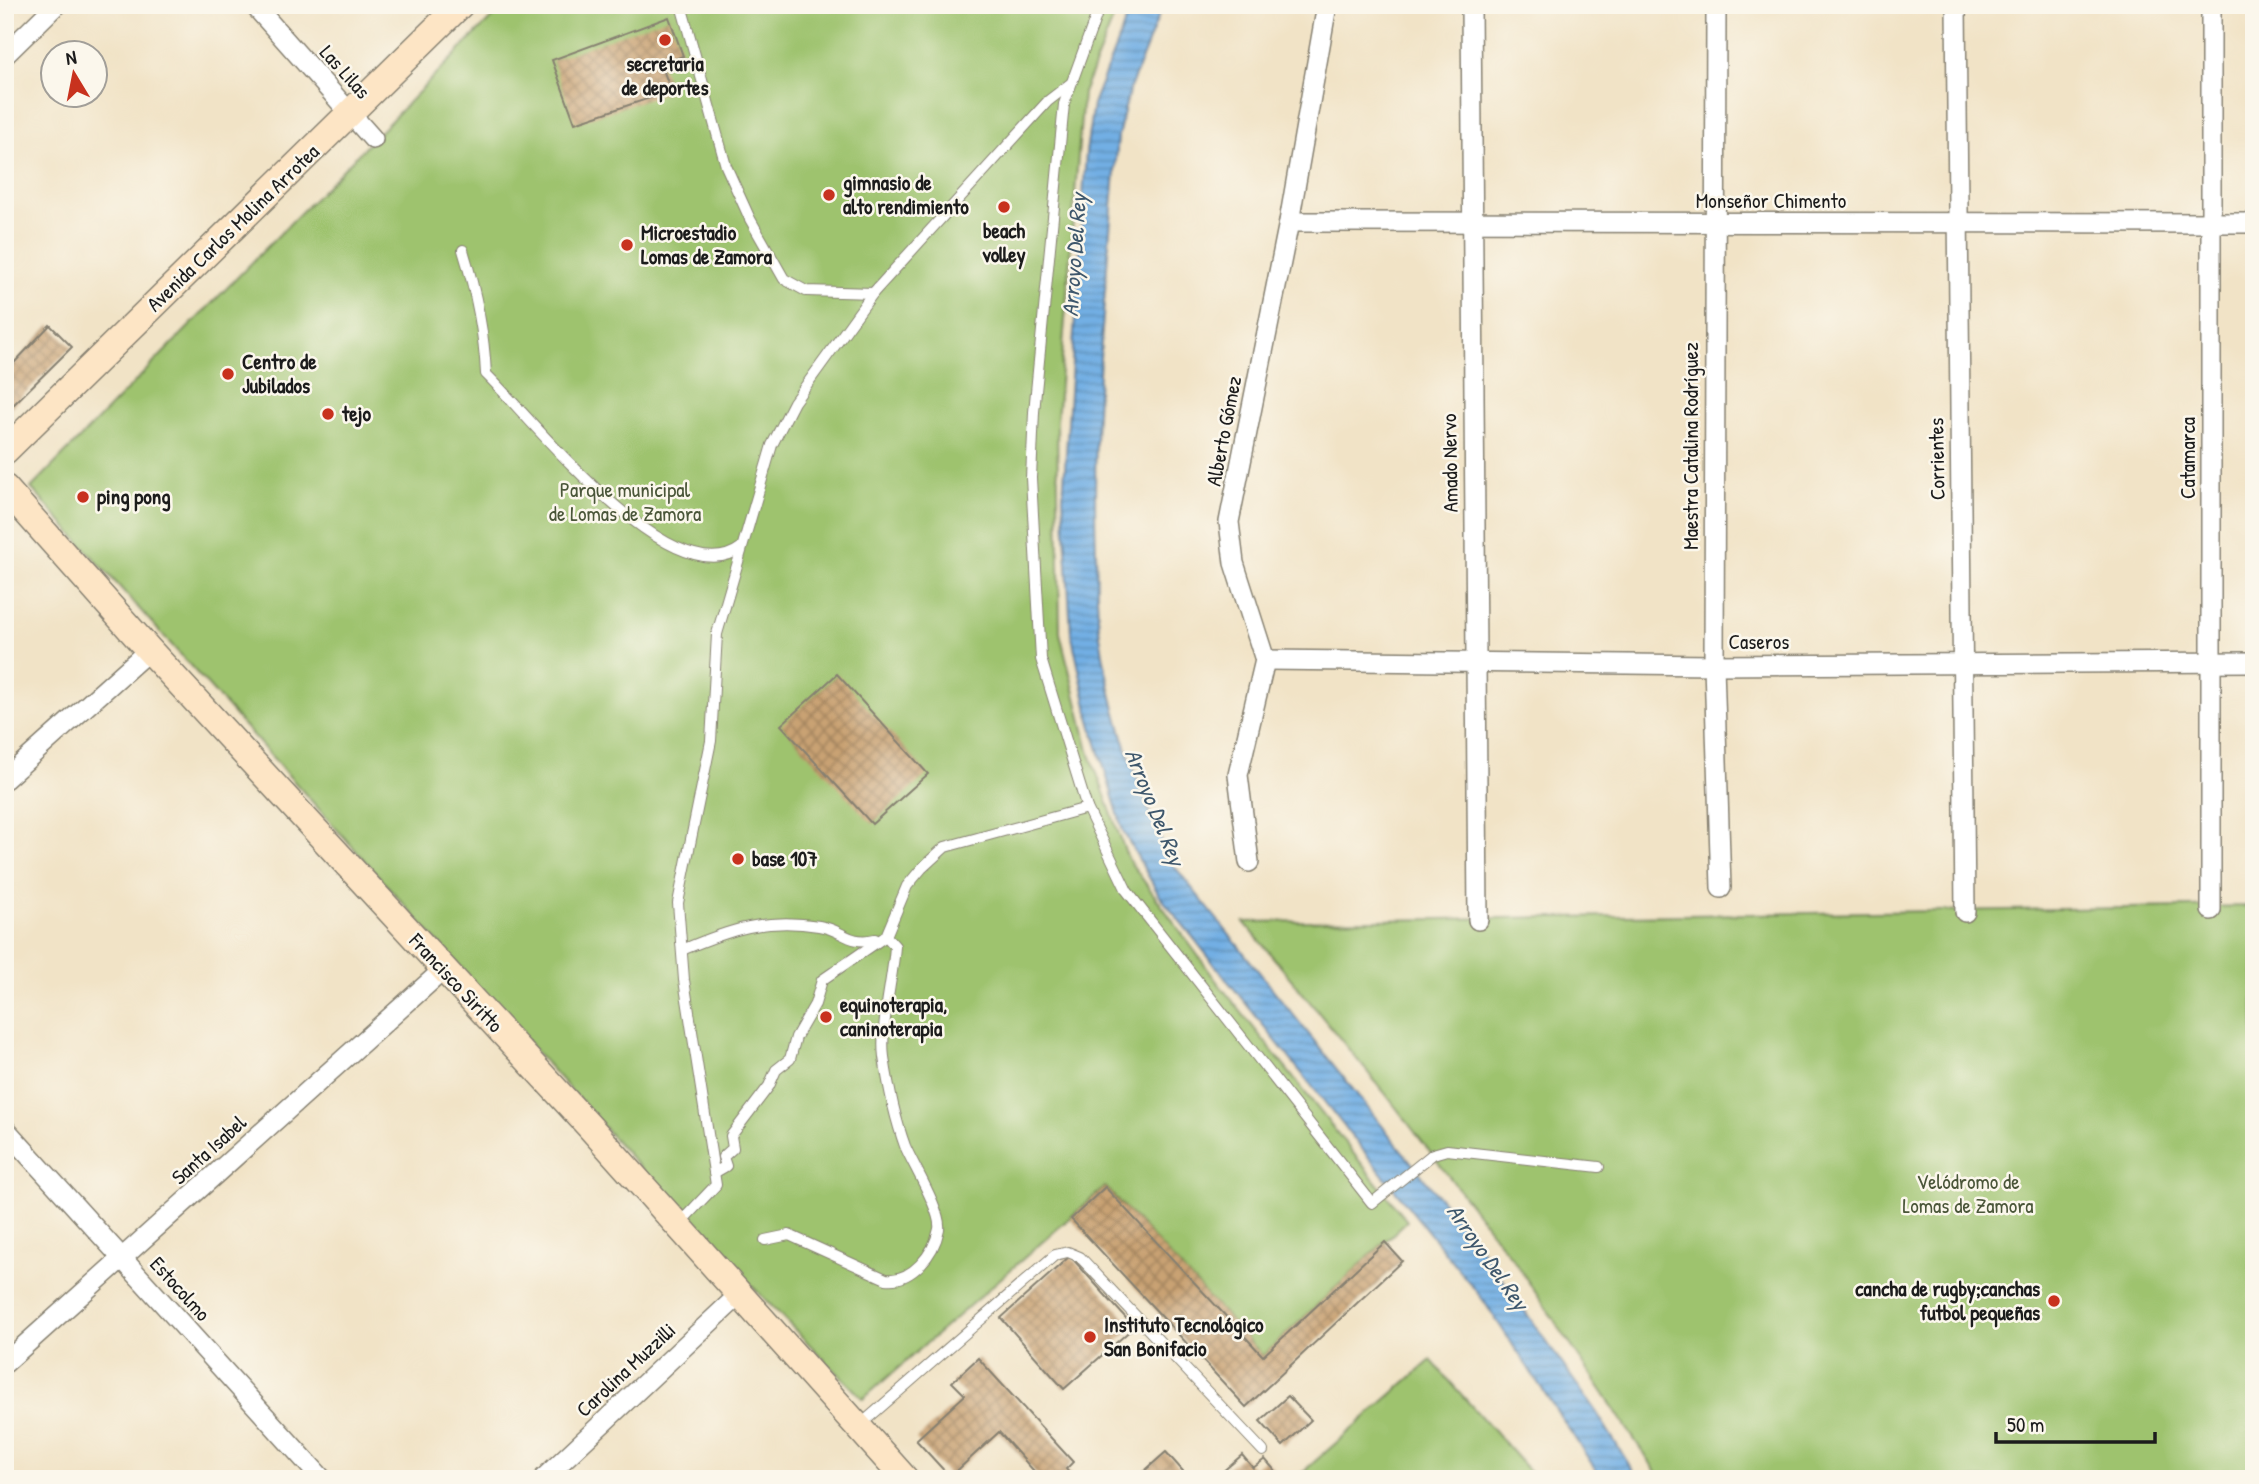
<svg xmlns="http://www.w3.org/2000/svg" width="2259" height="1484" viewBox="0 0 2259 1484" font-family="'Patrick Hand',sans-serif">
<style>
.park{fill:#9ec36e;stroke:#5d7045;stroke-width:2}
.water{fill:url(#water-rules);stroke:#476680;stroke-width:2}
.building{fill:url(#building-cross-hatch)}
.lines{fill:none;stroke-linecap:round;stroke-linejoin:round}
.lane-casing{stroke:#868071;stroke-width:12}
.street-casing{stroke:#868071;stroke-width:22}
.secondary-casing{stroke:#868071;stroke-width:29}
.lane{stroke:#fff;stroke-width:10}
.street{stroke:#fff;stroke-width:19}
.secondary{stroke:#fde5c5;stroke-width:26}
.poi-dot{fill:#c8321e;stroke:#fbf7ec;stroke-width:2.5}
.labels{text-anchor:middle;stroke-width:5;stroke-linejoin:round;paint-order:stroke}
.poi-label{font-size:21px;font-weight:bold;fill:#1c1c1c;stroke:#fbf7ec;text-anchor:start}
.street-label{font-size:21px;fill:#1c1c1c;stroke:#fbf7ec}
.park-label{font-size:21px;fill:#4a5639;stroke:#fbf7ec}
.water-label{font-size:23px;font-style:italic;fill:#3e576c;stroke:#fbf7ec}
</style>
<defs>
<pattern id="water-rules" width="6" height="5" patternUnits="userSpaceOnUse" patternTransform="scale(1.75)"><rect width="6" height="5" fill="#72afe4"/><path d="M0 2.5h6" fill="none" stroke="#5d8eb8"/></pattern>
<pattern id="building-cross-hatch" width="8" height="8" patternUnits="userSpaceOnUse" patternTransform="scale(1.75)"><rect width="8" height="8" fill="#c9a273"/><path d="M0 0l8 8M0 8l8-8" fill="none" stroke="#a2835e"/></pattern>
</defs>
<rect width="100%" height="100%" fill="#fbf7ec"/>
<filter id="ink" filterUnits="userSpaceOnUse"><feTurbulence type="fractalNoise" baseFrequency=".0143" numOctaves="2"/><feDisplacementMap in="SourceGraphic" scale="14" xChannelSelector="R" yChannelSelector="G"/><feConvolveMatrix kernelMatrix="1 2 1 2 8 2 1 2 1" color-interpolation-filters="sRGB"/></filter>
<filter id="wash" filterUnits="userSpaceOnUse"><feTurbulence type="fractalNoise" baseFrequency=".00686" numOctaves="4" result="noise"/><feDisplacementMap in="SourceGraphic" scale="28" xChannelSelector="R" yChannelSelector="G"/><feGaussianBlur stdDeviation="1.57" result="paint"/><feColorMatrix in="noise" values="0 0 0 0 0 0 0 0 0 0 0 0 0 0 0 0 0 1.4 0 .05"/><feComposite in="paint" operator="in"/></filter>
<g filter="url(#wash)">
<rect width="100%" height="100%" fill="#f1e3c6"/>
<g class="park">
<path d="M 504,5 L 1119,5 L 1083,93 L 1057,421 L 1060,633 L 1090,754 L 1128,859 L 1215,979 L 1407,1221 L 1263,1356 L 1105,1187 L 863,1399 L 685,1218 L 31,488 Z"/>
<path d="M 2254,906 L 2254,1479 L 1661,1479 L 1517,1265 L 1384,1092 L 1244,922 Z"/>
<path d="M 1431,1360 L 1536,1479 L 1298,1479 L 1297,1477 Z"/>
</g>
<path class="water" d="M 1132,5 L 1163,5 L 1129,91 L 1118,136 C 1107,274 1091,412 1096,550 C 1097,578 1096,608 1100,635 C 1111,715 1138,790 1172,863 L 1483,1252 L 1597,1413 L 1638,1479 L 1602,1479 L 1483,1300 L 1159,895 L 1123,831 L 1090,720 L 1071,632 L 1063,498 L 1086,152 L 1093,104 Z"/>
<g id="blocks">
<g class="building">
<path d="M 669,17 L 683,56 L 661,64 L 671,91 L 575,123 L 552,60 Z"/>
<path d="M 50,325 L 72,347 L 5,413 L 5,356 L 13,364 Z"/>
<path d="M 837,674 L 928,774 L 872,824 L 781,725 Z"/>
<path d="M 1105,1187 L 1263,1356 L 1385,1242 L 1402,1261 L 1246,1407 L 1071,1219 Z"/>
<path d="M 1070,1256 L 1134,1327 L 1064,1389 L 1001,1318 Z"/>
<path d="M 978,1358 L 1073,1462 L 1066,1469 L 1074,1479 L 1041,1479 L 999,1432 L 950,1477 L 916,1440 L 965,1395 L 952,1382 Z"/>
<path d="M 1288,1396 L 1311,1420 L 1283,1446 L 1260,1421 Z"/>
<path d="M 1166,1452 L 1190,1479 L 1145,1479 L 1141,1474 Z"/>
<path d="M 1242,1455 L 1253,1468 L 1265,1459 L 1282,1479 L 1214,1479 Z"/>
</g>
</g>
</g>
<g filter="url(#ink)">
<use href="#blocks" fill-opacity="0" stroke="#868071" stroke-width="2"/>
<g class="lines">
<defs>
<g id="lane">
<path d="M 681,5 L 726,166 L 750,219 L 784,279 L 806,291 L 873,293 L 1048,101 L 1070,84"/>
<path d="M 1100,5 L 1064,104 L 1034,412 L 1031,478 L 1041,659 L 1087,808 L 1127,891 L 1372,1203 L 1433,1154 L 1447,1150 L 1599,1167"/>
<path d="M 463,250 C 476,292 484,330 486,374 C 531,417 673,601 742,547"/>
<path d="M 682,950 C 729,930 766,917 819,926 C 844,930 848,945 875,939"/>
<path d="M 714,1173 L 726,1166 L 723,1157 L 733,1148 L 731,1136 L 769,1086 L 776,1070 L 790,1059 L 796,1037 L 815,1004 L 822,980 L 886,936 L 907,886 L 922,868 L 945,847 L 1087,808"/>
<path d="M 679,1224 L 716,1185 L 684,980 L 678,903 L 711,741 L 717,634 L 772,445 L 794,402 L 873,293"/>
<path d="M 765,1240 L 789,1235 L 886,1279 C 911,1282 934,1255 939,1229 C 942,1212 913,1165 905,1146 C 896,1121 888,1084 884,1057 C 880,1027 893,978 895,946 L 886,936"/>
<path d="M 859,1426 L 1055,1255 L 1068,1252 L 1080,1257 L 1263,1451"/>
</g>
<g id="street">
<path d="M 254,5 L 373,139"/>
<path d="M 1471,5 L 1478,920"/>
<path d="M 1716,5 L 1714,665 L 1721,888"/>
<path d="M 1956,5 L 1965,912"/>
<path d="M 2211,5 L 2211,910"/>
<path d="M 5,55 L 56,5"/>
<path d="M 1289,222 L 2254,223"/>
<path d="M 1265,660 L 1714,665 L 2254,662"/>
<path d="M 5,779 L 149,650"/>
<path d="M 1249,862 L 1238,775 L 1265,660 L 1234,563 L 1229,522 L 1289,222 L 1327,5"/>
<path d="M 5,1129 L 322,1479"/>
<path d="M 5,1363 L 443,970"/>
<path d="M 543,1479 L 740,1294"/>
</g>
<g id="secondary">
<path d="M 5,451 L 460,5"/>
<path d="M 5,488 L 149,650 L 589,1126 L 905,1479"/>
</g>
</defs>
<use href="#lane" class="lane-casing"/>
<use href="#street" class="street-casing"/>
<use href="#secondary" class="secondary-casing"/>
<use href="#lane" class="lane"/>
<use href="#street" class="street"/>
<use href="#secondary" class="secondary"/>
</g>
</g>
<g class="poi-dot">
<circle cx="665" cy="40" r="7"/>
<circle cx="829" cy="195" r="7"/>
<circle cx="1004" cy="207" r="7"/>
<circle cx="627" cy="245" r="7"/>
<circle cx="228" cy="374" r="7"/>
<circle cx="328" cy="414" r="7"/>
<circle cx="83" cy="497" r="7"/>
<circle cx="738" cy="859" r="7"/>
<circle cx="826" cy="1017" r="7"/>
<circle cx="2054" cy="1301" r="7"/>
<circle cx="1090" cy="1337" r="7"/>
</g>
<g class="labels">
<g class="poi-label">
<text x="665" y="71" text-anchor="middle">secretaria<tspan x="665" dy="24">de deportes</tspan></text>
<text x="843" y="190">gimnasio de<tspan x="843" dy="24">alto rendimiento</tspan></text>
<text x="1004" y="238" text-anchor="middle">beach<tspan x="1004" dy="24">volley</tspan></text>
<text x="641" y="240">Microestadio<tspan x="641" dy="24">Lomas de Zamora</tspan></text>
<text x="242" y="369">Centro de<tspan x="242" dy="24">Jubilados</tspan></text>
<text x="342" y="421">tejo</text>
<text x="97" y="504">ping pong</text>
<text x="752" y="866">base 107</text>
<text x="840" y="1012">equinoterapia,<tspan x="840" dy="24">caninoterapia</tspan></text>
<text x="2040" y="1296" text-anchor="end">cancha de rugby;canchas<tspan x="2040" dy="24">futbol pequeñas</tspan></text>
<text x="1104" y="1332">Instituto Tecnológico<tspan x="1104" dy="24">San Bonifacio</tspan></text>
</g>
<g class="street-label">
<text transform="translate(345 72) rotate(48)" y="7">Las Lilas</text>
<text x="1771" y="208">Monseñor Chimento</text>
<text transform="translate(233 228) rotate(-44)" y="7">Avenida Carlos Molina Arrotea</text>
<text transform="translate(1224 431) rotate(-79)" y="7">Alberto Gómez</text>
<text transform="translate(1691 446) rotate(-90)" y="7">Maestra Catalina Rodríguez</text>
<text transform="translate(2188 458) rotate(-90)" y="7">Catamarca</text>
<text transform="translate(1937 459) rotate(-91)" y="7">Corrientes</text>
<text transform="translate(1450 463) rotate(-91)" y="7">Amado Nervo</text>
<text x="1759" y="649">Caseros</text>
<text transform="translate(456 983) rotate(47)" y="7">Francisco Siritto</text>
<text transform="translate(209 1150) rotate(-42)" y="7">Santa Isabel</text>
<text transform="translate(180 1289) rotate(48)" y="7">Estocolmo</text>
<text transform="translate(626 1370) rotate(-43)" y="7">Carolina Muzzilli</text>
</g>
<g class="park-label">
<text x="625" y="497">Parque municipal<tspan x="625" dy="24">de Lomas de Zamora</tspan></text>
<text x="1968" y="1189">Velódromo de<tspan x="1968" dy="24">Lomas de Zamora</tspan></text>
</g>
<g class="water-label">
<text transform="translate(1074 255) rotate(-86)" y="8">Arroyo Del Rey</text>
<text transform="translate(1155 807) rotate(68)" y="8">Arroyo Del Rey</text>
<text transform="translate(1488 1257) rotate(55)" y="8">Arroyo Del Rey</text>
</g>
</g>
<rect width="2259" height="1484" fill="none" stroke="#fbf7ec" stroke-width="28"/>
<g transform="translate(74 74) rotate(350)"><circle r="33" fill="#fbf7ec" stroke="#a29f99" stroke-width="2"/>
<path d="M0-5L12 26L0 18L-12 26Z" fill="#c8321e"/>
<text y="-10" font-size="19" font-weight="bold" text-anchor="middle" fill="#1c1c1c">N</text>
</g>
<path d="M1996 1432v10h159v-10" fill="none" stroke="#1c1c1c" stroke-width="3.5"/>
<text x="2007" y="1432" font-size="21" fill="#1c1c1c" stroke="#fbf7ec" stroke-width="5" paint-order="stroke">50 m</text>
</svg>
